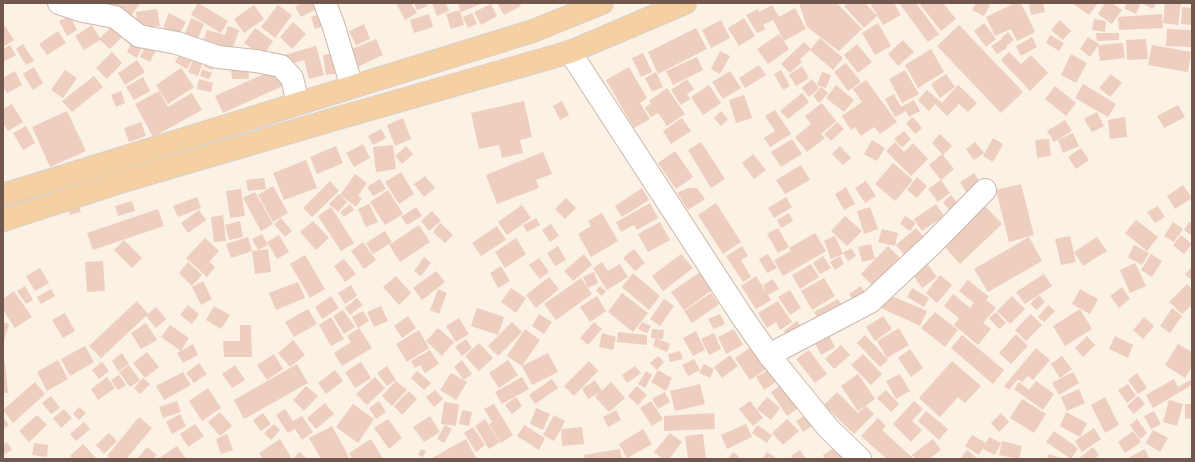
<svg xmlns="http://www.w3.org/2000/svg" width="1195" height="462" viewBox="0 0 1195 462" font-family="Poppins,sans-serif">
<style>
.building{fill:#eecebf}
.lines{fill:none;stroke-linecap:round;stroke-linejoin:round}
.minor-casing{stroke:#ccb8ac;stroke-width:24}
.major-casing{stroke:#d8d0cd;stroke-width:24}
.minor{stroke:#fff;stroke-width:22}
.major{stroke:#f4d0a3;stroke-width:22}
</style>
<rect width="100%" height="100%" fill="#fbf1e5"/>
<g class="building">
<path d="M 108,3 L 137,3 L 139,5 L 129,18 Z"/>
<path d="M 198,3 L 228,21 L 221,33 L 191,15 Z"/>
<path d="M 302,3 L 320,3 L 322,6 L 301,17 L 295,7 Z"/>
<path d="M 396,3 L 411,3 L 417,13 L 405,20 Z"/>
<path d="M 414,3 L 427,3 L 428,6 L 417,10 Z"/>
<path d="M 432,3 L 446,3 L 449,11 L 437,16 Z"/>
<path d="M 458,3 L 483,3 L 461,12 Z"/>
<path d="M 497,3 L 520,3 L 521,6 L 504,15 Z"/>
<path d="M 799,3 L 837,3 L 862,29 L 839,51 L 807,27 Z"/>
<path d="M 848,3 L 865,3 L 877,16 L 864,28 L 844,6 Z"/>
<path d="M 870,3 L 894,3 L 901,15 L 883,25 Z"/>
<path d="M 899,3 L 916,3 L 939,34 L 928,42 Z"/>
<path d="M 919,3 L 943,3 L 956,19 L 941,31 Z"/>
<path d="M 976,3 L 986,3 L 990,5 L 984,16 L 972,10 Z"/>
<path d="M 1015,3 L 1021,3 L 1035,32 L 1017,41 L 1011,29 L 995,36 L 986,17 Z"/>
<path d="M 1029,3 L 1043,3 L 1045,12 L 1031,15 Z"/>
<path d="M 1072,3 L 1098,3 L 1089,15 Z"/>
<path d="M 1105,3 L 1112,3 L 1122,10 L 1112,24 L 1098,14 Z"/>
<path d="M 1127,3 L 1136,3 L 1140,5 L 1136,14 L 1124,8 Z"/>
<path d="M 1141,3 L 1156,3 L 1153,9 Z"/>
<path d="M 1165,3 L 1181,3 L 1178,25 L 1163,23 Z"/>
<path d="M 491,4 L 497,16 L 481,25 L 474,12 Z"/>
<path d="M 254,5 L 264,19 L 244,33 L 234,19 Z"/>
<path d="M 278,5 L 292,15 L 275,38 L 261,27 Z"/>
<path d="M 772,5 L 779,17 L 795,8 L 806,29 L 784,41 L 773,20 L 763,25 L 766,29 L 757,33 L 746,15 L 758,9 L 759,12 Z"/>
<path d="M 1182,7 L 1192,8 L 1192,25 L 1181,24 Z"/>
<path d="M 157,9 L 160,26 L 138,28 L 136,12 Z"/>
<path d="M 460,10 L 464,25 L 451,29 L 446,14 Z"/>
<path d="M 325,12 L 329,24 L 315,29 L 311,17 Z"/>
<path d="M 169,13 L 186,22 L 179,35 L 163,27 Z"/>
<path d="M 472,13 L 477,24 L 468,28 L 463,17 Z"/>
<path d="M 429,14 L 433,27 L 414,33 L 410,20 Z"/>
<path d="M 1162,14 L 1163,28 L 1119,30 L 1118,17 Z"/>
<path d="M 70,16 L 77,30 L 67,36 L 59,21 Z"/>
<path d="M 191,18 L 204,24 L 197,41 L 184,36 Z"/>
<path d="M 744,18 L 755,36 L 739,46 L 728,28 Z"/>
<path d="M 1094,19 L 1106,21 L 1105,32 L 1092,30 Z"/>
<path d="M 721,20 L 730,38 L 711,48 L 702,30 Z"/>
<path d="M 1060,20 L 1071,31 L 1063,40 L 1051,30 Z"/>
<path d="M 293,22 L 306,34 L 292,49 L 280,37 Z"/>
<path d="M 115,23 L 125,34 L 110,49 L 100,40 L 84,50 L 75,36 L 92,25 L 100,38 Z"/>
<path d="M 878,23 L 891,46 L 875,55 L 862,33 Z"/>
<path d="M 984,23 L 996,39 L 986,47 L 974,31 Z"/>
<path d="M 364,24 L 370,39 L 356,45 L 349,31 Z"/>
<path d="M 959,25 L 1023,92 L 1001,113 L 937,46 Z"/>
<path d="M 5,26 L 14,40 L 3,47 L 3,27 Z"/>
<path d="M 228,26 L 239,30 L 231,54 L 202,45 L 207,30 L 225,35 Z"/>
<path d="M 255,28 L 273,41 L 263,56 L 244,43 Z"/>
<path d="M 696,28 L 707,49 L 658,74 L 648,52 Z"/>
<path d="M 1167,29 L 1192,30 L 1192,47 L 1166,46 Z"/>
<path d="M 58,31 L 66,43 L 47,55 L 39,44 Z"/>
<path d="M 1008,32 L 1014,40 L 1006,46 L 1007,48 L 997,54 L 991,46 L 1002,39 L 1001,38 Z"/>
<path d="M 1096,33 L 1119,33 L 1119,40 L 1097,41 Z"/>
<path d="M 136,34 L 146,39 L 137,58 L 127,52 Z"/>
<path d="M 779,34 L 789,49 L 768,64 L 757,49 Z"/>
<path d="M 1050,35 L 1064,43 L 1059,51 L 1046,43 Z"/>
<path d="M 1032,37 L 1037,47 L 1021,56 L 1016,46 Z"/>
<path d="M 1088,37 L 1099,44 L 1090,57 L 1080,49 Z"/>
<path d="M 820,38 L 843,58 L 833,70 L 810,50 Z"/>
<path d="M 149,39 L 159,44 L 150,62 L 140,57 Z"/>
<path d="M 376,39 L 383,55 L 353,69 L 345,52 Z"/>
<path d="M 1146,39 L 1148,59 L 1127,60 L 1126,40 Z"/>
<path d="M 903,40 L 914,52 L 898,66 L 888,54 Z"/>
<path d="M 804,42 L 811,49 L 800,59 L 802,62 L 790,73 L 781,64 Z"/>
<path d="M 1123,43 L 1125,58 L 1100,61 L 1098,45 Z"/>
<path d="M 23,44 L 34,61 L 26,65 L 16,49 Z"/>
<path d="M 857,44 L 872,62 L 858,73 L 844,55 Z"/>
<path d="M 10,45 L 16,55 L 3,62 L 3,49 Z"/>
<path d="M 1152,45 L 1191,52 L 1188,72 L 1148,65 Z"/>
<path d="M 316,46 L 324,75 L 309,79 L 304,60 L 287,65 L 284,55 Z"/>
<path d="M 183,48 L 195,55 L 187,69 L 175,62 Z"/>
<path d="M 931,49 L 944,72 L 918,88 L 905,65 Z"/>
<path d="M 720,51 L 730,56 L 720,74 L 711,69 Z"/>
<path d="M 112,52 L 122,63 L 107,79 L 96,68 Z"/>
<path d="M 1009,52 L 1021,64 L 1031,55 L 1048,73 L 1030,91 L 1001,60 Z"/>
<path d="M 338,53 L 341,73 L 326,75 L 323,55 Z"/>
<path d="M 643,53 L 652,72 L 641,77 L 632,58 Z"/>
<path d="M 1071,54 L 1087,63 L 1076,83 L 1061,75 Z"/>
<path d="M 697,57 L 703,70 L 673,85 L 666,71 Z"/>
<path d="M 194,58 L 203,62 L 198,76 L 188,72 Z"/>
<path d="M 137,60 L 145,72 L 125,85 L 118,73 Z"/>
<path d="M 206,60 L 215,63 L 213,70 L 204,67 Z"/>
<path d="M 846,63 L 861,82 L 848,91 L 834,72 Z"/>
<path d="M 759,65 L 766,75 L 745,88 L 739,78 Z"/>
<path d="M 802,66 L 809,78 L 796,86 L 789,75 Z"/>
<path d="M 34,67 L 43,83 L 33,90 L 23,74 Z"/>
<path d="M 248,67 L 249,79 L 232,79 L 231,68 Z"/>
<path d="M 629,67 L 647,98 L 640,103 L 650,119 L 634,128 L 606,80 Z"/>
<path d="M 181,68 L 194,87 L 168,104 L 156,85 Z"/>
<path d="M 277,68 L 285,85 L 223,113 L 215,96 Z"/>
<path d="M 202,69 L 212,73 L 209,79 L 200,76 Z"/>
<path d="M 65,70 L 77,78 L 63,98 L 51,90 Z"/>
<path d="M 781,70 L 790,86 L 783,90 L 774,74 Z"/>
<path d="M 905,70 L 919,94 L 902,103 L 889,79 Z"/>
<path d="M 15,71 L 22,85 L 7,93 L 3,87 L 3,78 Z"/>
<path d="M 730,71 L 741,88 L 723,99 L 712,82 Z"/>
<path d="M 656,72 L 663,87 L 652,92 L 645,78 Z"/>
<path d="M 822,72 L 831,75 L 826,88 L 817,85 Z"/>
<path d="M 946,74 L 955,87 L 940,98 L 931,84 Z"/>
<path d="M 1111,74 L 1122,83 L 1110,97 L 1099,88 Z"/>
<path d="M 94,76 L 103,87 L 72,112 L 62,101 Z"/>
<path d="M 143,77 L 150,91 L 134,100 L 126,87 Z"/>
<path d="M 199,79 L 213,83 L 211,92 L 197,89 Z"/>
<path d="M 687,79 L 694,89 L 687,94 L 690,99 L 681,105 L 671,90 Z"/>
<path d="M 812,79 L 819,88 L 809,97 L 802,88 Z"/>
<path d="M 866,80 L 897,122 L 880,134 L 874,127 L 861,136 L 855,127 L 851,130 L 842,116 L 862,102 L 853,89 Z"/>
<path d="M 1083,84 L 1116,104 L 1108,117 L 1075,98 Z"/>
<path d="M 709,85 L 721,103 L 703,115 L 691,97 Z"/>
<path d="M 836,85 L 854,100 L 844,112 L 826,98 Z"/>
<path d="M 958,85 L 977,103 L 968,112 L 959,104 L 947,116 L 935,104 L 929,111 L 918,100 L 927,90 L 942,103 Z"/>
<path d="M 1055,86 L 1076,103 L 1066,116 L 1045,99 Z"/>
<path d="M 821,87 L 828,93 L 819,103 L 813,96 Z"/>
<path d="M 667,88 L 685,114 L 667,126 L 658,113 L 651,117 L 645,108 L 651,103 L 649,101 Z"/>
<path d="M 121,91 L 125,103 L 116,107 L 111,95 Z"/>
<path d="M 159,91 L 168,107 L 192,93 L 202,110 L 153,137 L 135,104 Z"/>
<path d="M 802,93 L 809,102 L 788,119 L 780,111 Z"/>
<path d="M 894,94 L 901,107 L 914,100 L 920,111 L 909,117 L 906,111 L 895,117 L 885,99 Z"/>
<path d="M 744,95 L 752,118 L 736,123 L 729,100 Z"/>
<path d="M 524,101 L 532,137 L 520,140 L 523,153 L 502,158 L 499,145 L 479,149 L 471,113 Z"/>
<path d="M 562,101 L 569,115 L 560,120 L 553,106 Z"/>
<path d="M 822,103 L 836,121 L 821,134 L 825,138 L 807,152 L 795,137 L 811,124 L 805,116 Z"/>
<path d="M 12,104 L 23,122 L 8,131 L 3,123 L 3,109 Z"/>
<path d="M 1178,105 L 1185,117 L 1164,128 L 1157,116 Z"/>
<path d="M 775,110 L 791,134 L 770,147 L 764,138 L 775,131 L 765,116 Z"/>
<path d="M 67,111 L 86,151 L 50,167 L 32,127 Z"/>
<path d="M 721,111 L 728,119 L 721,126 L 714,118 Z"/>
<path d="M 1097,112 L 1104,126 L 1092,132 L 1084,119 Z"/>
<path d="M 913,117 L 922,128 L 915,134 L 906,123 Z"/>
<path d="M 1125,117 L 1127,137 L 1110,139 L 1108,120 Z"/>
<path d="M 403,118 L 411,139 L 395,146 L 387,125 Z"/>
<path d="M 682,118 L 691,131 L 671,144 L 663,131 Z"/>
<path d="M 1065,120 L 1072,131 L 1054,142 L 1047,131 Z"/>
<path d="M 141,122 L 146,136 L 129,142 L 124,128 Z"/>
<path d="M 837,122 L 844,129 L 831,141 L 824,134 Z"/>
<path d="M 26,126 L 35,143 L 23,150 L 13,133 Z"/>
<path d="M 381,129 L 386,138 L 373,145 L 368,136 Z"/>
<path d="M 904,131 L 911,139 L 902,148 L 894,139 Z"/>
<path d="M 1073,133 L 1079,146 L 1063,153 L 1058,140 Z"/>
<path d="M 940,134 L 952,146 L 943,155 L 932,143 Z"/>
<path d="M 993,138 L 1003,144 L 993,162 L 983,156 Z"/>
<path d="M 792,139 L 802,154 L 781,167 L 771,152 Z"/>
<path d="M 1049,139 L 1051,156 L 1037,158 L 1035,140 Z"/>
<path d="M 872,140 L 885,148 L 877,161 L 864,154 Z"/>
<path d="M 701,142 L 725,179 L 711,188 L 688,150 Z"/>
<path d="M 895,142 L 904,152 L 913,143 L 928,159 L 911,176 L 886,151 Z"/>
<path d="M 975,142 L 984,153 L 974,160 L 966,149 Z"/>
<path d="M 363,144 L 370,158 L 354,167 L 346,153 Z"/>
<path d="M 393,145 L 396,169 L 376,172 L 373,147 Z"/>
<path d="M 336,146 L 343,163 L 317,174 L 310,157 Z"/>
<path d="M 406,146 L 413,154 L 402,164 L 395,156 Z"/>
<path d="M 840,146 L 851,158 L 843,165 L 832,154 Z"/>
<path d="M 1081,148 L 1089,160 L 1076,169 L 1068,157 Z"/>
<path d="M 675,151 L 693,177 L 676,189 L 658,163 Z"/>
<path d="M 543,152 L 552,174 L 536,180 L 539,188 L 497,204 L 486,175 Z"/>
<path d="M 753,154 L 766,170 L 754,179 L 742,163 Z"/>
<path d="M 942,154 L 954,169 L 941,180 L 929,165 Z"/>
<path d="M 306,160 L 317,188 L 284,200 L 273,173 Z"/>
<path d="M 893,163 L 913,180 L 895,201 L 875,184 Z"/>
<path d="M 801,165 L 810,180 L 785,194 L 776,180 Z"/>
<path d="M 401,172 L 414,194 L 399,204 L 385,182 Z"/>
<path d="M 974,173 L 982,185 L 967,194 L 960,182 Z"/>
<path d="M 355,174 L 367,183 L 358,196 L 362,198 L 356,207 L 340,195 Z"/>
<path d="M 425,176 L 435,188 L 424,197 L 414,184 Z"/>
<path d="M 917,177 L 927,186 L 917,198 L 907,190 Z"/>
<path d="M 264,178 L 266,189 L 248,191 L 246,180 Z"/>
<path d="M 380,179 L 386,189 L 373,196 L 367,187 Z"/>
<path d="M 941,180 L 950,193 L 938,202 L 928,189 Z"/>
<path d="M 330,181 L 339,191 L 312,217 L 303,208 Z"/>
<path d="M 866,181 L 876,196 L 865,203 L 855,188 Z"/>
<path d="M 1021,184 L 1034,235 L 1009,242 L 996,190 Z"/>
<path d="M 1183,185 L 1192,198 L 1175,209 L 1167,196 Z"/>
<path d="M 273,186 L 288,213 L 273,222 L 258,195 Z"/>
<path d="M 846,187 L 855,204 L 844,210 L 835,194 Z"/>
<path d="M 642,188 L 649,200 L 622,217 L 615,206 Z"/>
<path d="M 688,188 L 697,188 L 705,199 L 688,210 L 677,193 Z"/>
<path d="M 241,189 L 245,216 L 230,218 L 226,191 Z"/>
<path d="M 388,190 L 403,214 L 385,225 L 370,202 Z"/>
<path d="M 255,192 L 273,224 L 261,231 L 243,198 Z"/>
<path d="M 339,194 L 347,202 L 338,212 L 329,204 Z"/>
<path d="M 951,195 L 960,206 L 952,213 L 943,202 Z"/>
<path d="M 197,197 L 201,208 L 178,217 L 173,206 Z"/>
<path d="M 786,197 L 792,207 L 774,218 L 768,208 Z"/>
<path d="M 566,198 L 576,208 L 565,219 L 555,209 Z"/>
<path d="M 132,201 L 135,211 L 118,216 L 115,206 Z"/>
<path d="M 650,203 L 658,218 L 637,230 L 634,225 L 621,232 L 616,222 Z"/>
<path d="M 716,203 L 741,242 L 723,254 L 698,215 Z"/>
<path d="M 350,204 L 354,210 L 344,217 L 340,212 Z"/>
<path d="M 369,204 L 378,222 L 366,227 L 358,209 Z"/>
<path d="M 936,204 L 944,216 L 922,231 L 914,219 Z"/>
<path d="M 983,204 L 1002,224 L 960,264 L 942,244 Z"/>
<path d="M 79,205 L 81,212 L 70,215 L 68,208 Z"/>
<path d="M 522,205 L 531,218 L 507,235 L 498,222 Z"/>
<path d="M 1158,206 L 1165,217 L 1155,223 L 1147,212 Z"/>
<path d="M 331,207 L 354,243 L 341,251 L 318,216 Z"/>
<path d="M 416,207 L 422,216 L 407,225 L 401,217 Z"/>
<path d="M 870,207 L 878,229 L 864,234 L 857,211 Z"/>
<path d="M 158,209 L 164,226 L 93,250 L 87,233 Z"/>
<path d="M 199,210 L 206,220 L 188,233 L 181,223 Z"/>
<path d="M 432,211 L 441,221 L 429,231 L 421,221 Z"/>
<path d="M 602,213 L 618,241 L 591,257 L 578,234 L 591,226 L 588,221 Z"/>
<path d="M 789,213 L 793,221 L 781,228 L 777,220 Z"/>
<path d="M 223,215 L 226,241 L 214,242 L 211,217 Z"/>
<path d="M 845,216 L 862,231 L 847,246 L 831,231 Z"/>
<path d="M 905,216 L 916,223 L 910,231 L 900,224 Z"/>
<path d="M 281,218 L 292,231 L 285,237 L 274,224 Z"/>
<path d="M 536,218 L 540,225 L 527,232 L 523,225 Z"/>
<path d="M 1136,220 L 1158,237 L 1147,251 L 1125,233 Z"/>
<path d="M 240,221 L 243,237 L 229,240 L 225,225 Z"/>
<path d="M 313,221 L 329,238 L 316,250 L 300,232 Z"/>
<path d="M 660,222 L 670,240 L 648,252 L 638,234 Z"/>
<path d="M 1173,222 L 1183,229 L 1174,242 L 1164,236 Z"/>
<path d="M 1189,222 L 1192,223 L 1192,236 L 1184,230 Z"/>
<path d="M 440,223 L 453,235 L 445,243 L 433,232 Z"/>
<path d="M 551,224 L 559,236 L 550,242 L 542,230 Z"/>
<path d="M 419,225 L 430,242 L 400,262 L 389,245 Z"/>
<path d="M 497,226 L 506,240 L 481,256 L 472,243 Z"/>
<path d="M 778,228 L 789,247 L 778,253 L 767,234 Z"/>
<path d="M 916,228 L 927,241 L 906,257 L 896,245 Z"/>
<path d="M 882,229 L 898,233 L 895,246 L 878,242 Z"/>
<path d="M 385,231 L 392,242 L 373,254 L 366,243 Z"/>
<path d="M 815,233 L 826,251 L 783,276 L 774,260 L 791,251 L 789,248 Z"/>
<path d="M 262,234 L 268,245 L 258,250 L 252,239 Z"/>
<path d="M 279,235 L 289,252 L 277,259 L 267,242 Z"/>
<path d="M 1181,235 L 1192,244 L 1184,254 L 1173,245 Z"/>
<path d="M 835,236 L 843,254 L 831,259 L 824,241 Z"/>
<path d="M 1070,236 L 1076,262 L 1061,265 L 1055,239 Z"/>
<path d="M 248,237 L 252,251 L 268,249 L 271,272 L 255,274 L 252,251 L 231,258 L 226,244 Z"/>
<path d="M 1029,237 L 1042,261 L 988,292 L 974,269 Z"/>
<path d="M 1097,237 L 1107,251 L 1083,266 L 1074,252 Z"/>
<path d="M 205,238 L 219,251 L 209,262 L 215,267 L 207,277 L 186,258 Z"/>
<path d="M 516,238 L 526,254 L 505,268 L 495,252 Z"/>
<path d="M 124,240 L 142,258 L 132,268 L 114,250 Z"/>
<path d="M 363,242 L 376,260 L 364,269 L 351,251 Z"/>
<path d="M 871,244 L 875,259 L 862,262 L 858,247 Z"/>
<path d="M 1134,245 L 1149,253 L 1142,265 L 1128,257 Z"/>
<path d="M 558,246 L 566,260 L 555,266 L 547,253 Z"/>
<path d="M 742,246 L 748,256 L 741,260 L 751,277 L 743,282 L 726,256 Z"/>
<path d="M 888,246 L 902,260 L 875,288 L 861,274 Z"/>
<path d="M 851,248 L 856,256 L 848,261 L 843,253 Z"/>
<path d="M 634,249 L 645,263 L 635,271 L 623,258 Z"/>
<path d="M 584,254 L 592,265 L 573,281 L 564,271 Z"/>
<path d="M 681,254 L 693,268 L 663,291 L 652,276 Z"/>
<path d="M 768,254 L 777,268 L 767,273 L 759,259 Z"/>
<path d="M 1151,254 L 1162,261 L 1152,277 L 1141,270 Z"/>
<path d="M 305,255 L 325,289 L 310,298 L 290,264 Z"/>
<path d="M 823,256 L 831,268 L 820,274 L 813,263 Z"/>
<path d="M 840,256 L 844,264 L 835,270 L 830,262 Z"/>
<path d="M 424,257 L 431,263 L 421,276 L 414,271 Z"/>
<path d="M 539,258 L 549,272 L 540,279 L 529,265 Z"/>
<path d="M 344,259 L 356,274 L 345,282 L 334,266 Z"/>
<path d="M 103,261 L 105,291 L 87,292 L 85,262 Z"/>
<path d="M 188,262 L 202,275 L 192,286 L 179,273 Z"/>
<path d="M 602,262 L 608,271 L 620,264 L 628,277 L 607,290 L 593,268 Z"/>
<path d="M 1135,263 L 1146,286 L 1130,293 L 1120,270 Z"/>
<path d="M 811,264 L 819,277 L 800,289 L 792,275 Z"/>
<path d="M 928,265 L 937,277 L 922,288 L 913,275 Z"/>
<path d="M 501,266 L 510,281 L 498,288 L 490,273 Z"/>
<path d="M 1192,267 L 1192,281 L 1185,274 Z"/>
<path d="M 40,268 L 49,283 L 35,291 L 26,276 Z"/>
<path d="M 436,271 L 445,282 L 422,300 L 413,288 Z"/>
<path d="M 594,272 L 598,283 L 588,288 L 583,277 Z"/>
<path d="M 700,272 L 712,290 L 684,310 L 671,292 Z"/>
<path d="M 633,273 L 660,296 L 649,310 L 622,287 Z"/>
<path d="M 1044,274 L 1052,286 L 1025,304 L 1016,292 Z"/>
<path d="M 940,275 L 952,285 L 937,303 L 926,293 Z"/>
<path d="M 396,276 L 411,293 L 399,305 L 383,287 Z"/>
<path d="M 756,276 L 767,294 L 763,285 L 773,279 L 779,289 L 768,295 L 771,300 L 756,309 L 741,286 Z"/>
<path d="M 549,277 L 559,289 L 536,308 L 526,295 Z"/>
<path d="M 581,278 L 592,294 L 556,320 L 544,304 Z"/>
<path d="M 824,278 L 835,296 L 812,310 L 801,291 Z"/>
<path d="M 968,280 L 989,297 L 986,300 L 996,308 L 983,323 L 991,329 L 978,345 L 954,325 L 959,318 L 944,306 L 953,294 L 970,308 L 974,303 L 959,291 Z"/>
<path d="M 203,281 L 212,299 L 201,305 L 192,287 Z"/>
<path d="M 298,282 L 305,298 L 276,310 L 269,293 Z"/>
<path d="M 1187,284 L 1192,289 L 1192,305 L 1182,314 L 1169,302 Z"/>
<path d="M 351,285 L 357,296 L 345,304 L 338,293 Z"/>
<path d="M 25,286 L 33,300 L 26,304 L 17,291 Z"/>
<path d="M 600,286 L 606,291 L 602,296 L 596,291 Z"/>
<path d="M 861,286 L 866,294 L 854,301 L 849,294 Z"/>
<path d="M 1122,287 L 1130,299 L 1119,308 L 1110,296 Z"/>
<path d="M 511,288 L 526,298 L 516,313 L 501,302 Z"/>
<path d="M 912,288 L 929,298 L 924,307 L 907,297 Z"/>
<path d="M 51,289 L 55,296 L 41,304 L 37,297 Z"/>
<path d="M 438,289 L 447,293 L 439,314 L 430,310 Z"/>
<path d="M 1080,289 L 1098,299 L 1090,314 L 1072,304 Z"/>
<path d="M 790,290 L 801,308 L 790,315 L 778,297 Z"/>
<path d="M 14,291 L 32,317 L 15,328 L 3,310 L 3,299 Z"/>
<path d="M 622,293 L 648,313 L 633,332 L 608,312 Z"/>
<path d="M 711,293 L 719,304 L 692,323 L 684,311 Z"/>
<path d="M 887,294 L 927,311 L 920,326 L 881,308 Z"/>
<path d="M 1039,295 L 1045,302 L 1037,310 L 1030,304 Z"/>
<path d="M 331,296 L 339,308 L 322,319 L 315,307 Z"/>
<path d="M 597,296 L 606,311 L 590,322 L 580,307 Z"/>
<path d="M 1012,296 L 1025,309 L 1010,324 L 997,311 Z"/>
<path d="M 357,298 L 363,305 L 350,315 L 345,308 Z"/>
<path d="M 664,299 L 674,306 L 660,326 L 650,319 Z"/>
<path d="M 838,299 L 845,311 L 822,325 L 814,312 Z"/>
<path d="M 137,301 L 148,314 L 156,307 L 166,319 L 156,328 L 146,316 L 101,358 L 89,346 Z"/>
<path d="M 778,301 L 792,322 L 780,330 L 776,322 L 767,328 L 758,313 Z"/>
<path d="M 188,305 L 199,314 L 192,324 L 180,315 Z"/>
<path d="M 1048,305 L 1055,311 L 1044,322 L 1038,317 Z"/>
<path d="M 214,306 L 230,315 L 221,329 L 206,320 Z"/>
<path d="M 381,306 L 388,321 L 374,327 L 367,312 Z"/>
<path d="M 477,308 L 504,317 L 498,335 L 471,326 Z"/>
<path d="M 1172,308 L 1182,316 L 1170,333 L 1160,326 Z"/>
<path d="M 308,309 L 317,324 L 294,337 L 285,322 Z"/>
<path d="M 1080,309 L 1092,329 L 1065,346 L 1053,326 Z"/>
<path d="M 343,310 L 355,327 L 344,334 L 333,316 Z"/>
<path d="M 363,311 L 369,321 L 358,328 L 352,317 Z"/>
<path d="M 935,312 L 958,330 L 945,347 L 921,328 Z"/>
<path d="M 996,312 L 1006,323 L 999,329 L 989,318 Z"/>
<path d="M 65,313 L 75,331 L 63,338 L 52,320 Z"/>
<path d="M 539,314 L 552,322 L 544,334 L 532,326 Z"/>
<path d="M 720,314 L 725,324 L 714,329 L 708,319 Z"/>
<path d="M 1031,314 L 1042,325 L 1026,341 L 1015,330 Z"/>
<path d="M 408,316 L 416,328 L 402,338 L 394,326 Z"/>
<path d="M 883,316 L 892,329 L 875,341 L 866,327 Z"/>
<path d="M 331,317 L 344,339 L 331,346 L 319,325 Z"/>
<path d="M 1144,317 L 1154,326 L 1143,339 L 1133,330 Z"/>
<path d="M 459,318 L 469,334 L 456,342 L 446,326 Z"/>
<path d="M 797,321 L 804,331 L 791,341 L 784,331 Z"/>
<path d="M 3,322 L 9,324 L 3,344 Z"/>
<path d="M 512,322 L 522,332 L 498,356 L 488,346 Z"/>
<path d="M 594,322 L 602,329 L 588,345 L 580,338 Z"/>
<path d="M 642,322 L 651,326 L 647,333 L 638,329 Z"/>
<path d="M 146,323 L 157,340 L 141,349 L 131,333 Z"/>
<path d="M 170,325 L 189,338 L 181,351 L 161,337 Z"/>
<path d="M 240,325 L 251,325 L 252,357 L 224,357 L 223,341 L 240,341 Z"/>
<path d="M 359,328 L 372,348 L 342,366 L 334,353 L 351,342 L 347,336 Z"/>
<path d="M 438,328 L 454,342 L 442,356 L 426,341 Z"/>
<path d="M 899,328 L 909,345 L 887,358 L 877,341 Z"/>
<path d="M 525,329 L 540,340 L 522,366 L 507,356 Z"/>
<path d="M 652,329 L 664,330 L 663,339 L 651,338 Z"/>
<path d="M 734,329 L 743,345 L 726,354 L 718,337 Z"/>
<path d="M 419,330 L 429,348 L 407,362 L 396,344 Z"/>
<path d="M 696,331 L 705,350 L 693,356 L 683,338 Z"/>
<path d="M 618,332 L 647,335 L 647,345 L 617,342 Z"/>
<path d="M 827,332 L 835,347 L 821,355 L 813,339 Z"/>
<path d="M 602,333 L 616,337 L 613,350 L 599,347 Z"/>
<path d="M 714,333 L 721,349 L 709,355 L 701,339 Z"/>
<path d="M 1016,334 L 1028,346 L 1011,364 L 999,353 Z"/>
<path d="M 865,335 L 888,360 L 880,367 L 857,343 Z"/>
<path d="M 962,335 L 1004,370 L 993,384 L 951,348 Z"/>
<path d="M 1087,336 L 1095,345 L 1083,357 L 1075,348 Z"/>
<path d="M 1115,336 L 1133,345 L 1128,358 L 1109,349 Z"/>
<path d="M 656,338 L 670,344 L 667,352 L 653,346 Z"/>
<path d="M 466,339 L 472,348 L 462,356 L 455,347 Z"/>
<path d="M 293,340 L 305,355 L 290,367 L 278,353 Z"/>
<path d="M 479,343 L 493,358 L 479,371 L 465,356 Z"/>
<path d="M 193,344 L 198,355 L 183,363 L 177,353 Z"/>
<path d="M 1178,344 L 1192,352 L 1192,367 L 1185,378 L 1165,365 Z"/>
<path d="M 754,345 L 769,367 L 750,380 L 735,358 Z"/>
<path d="M 841,345 L 850,355 L 834,369 L 825,359 Z"/>
<path d="M 85,346 L 94,362 L 70,376 L 61,359 Z"/>
<path d="M 1036,348 L 1050,360 L 1033,380 L 1028,376 L 1022,382 L 1018,379 L 1009,390 L 1004,386 Z"/>
<path d="M 910,349 L 923,368 L 911,377 L 898,358 Z"/>
<path d="M 430,350 L 439,364 L 425,373 L 420,365 L 415,368 L 411,361 Z"/>
<path d="M 809,350 L 827,374 L 815,383 L 796,359 Z"/>
<path d="M 680,351 L 683,359 L 670,362 L 668,354 Z"/>
<path d="M 147,352 L 159,367 L 145,378 L 133,363 Z"/>
<path d="M 122,353 L 129,364 L 118,371 L 112,361 Z"/>
<path d="M 548,353 L 558,372 L 532,385 L 522,366 Z"/>
<path d="M 274,354 L 283,369 L 267,380 L 257,365 Z"/>
<path d="M 863,354 L 882,374 L 871,385 L 851,365 Z"/>
<path d="M 730,355 L 738,366 L 722,378 L 714,367 Z"/>
<path d="M 658,356 L 664,362 L 657,370 L 650,363 Z"/>
<path d="M 1062,356 L 1072,369 L 1060,378 L 1051,364 Z"/>
<path d="M 694,359 L 700,370 L 688,376 L 682,365 Z"/>
<path d="M 58,360 L 68,379 L 47,391 L 37,372 Z"/>
<path d="M 462,360 L 472,374 L 464,380 L 454,367 Z"/>
<path d="M 508,360 L 518,375 L 499,388 L 489,373 Z"/>
<path d="M 589,361 L 598,371 L 574,396 L 564,386 Z"/>
<path d="M 952,361 L 981,386 L 965,403 L 958,397 L 940,417 L 919,398 Z"/>
<path d="M 102,362 L 109,371 L 99,379 L 92,370 Z"/>
<path d="M 361,362 L 371,378 L 355,388 L 345,372 Z"/>
<path d="M 3,363 L 5,363 L 8,393 L 3,393 Z"/>
<path d="M 199,363 L 207,374 L 194,383 L 186,373 Z"/>
<path d="M 297,364 L 308,383 L 244,419 L 234,400 Z"/>
<path d="M 704,364 L 714,369 L 710,378 L 699,373 Z"/>
<path d="M 129,365 L 140,380 L 130,387 L 119,372 Z"/>
<path d="M 235,365 L 245,380 L 232,388 L 222,374 Z"/>
<path d="M 387,366 L 396,380 L 387,386 L 377,373 Z"/>
<path d="M 635,366 L 641,373 L 627,383 L 622,375 Z"/>
<path d="M 771,368 L 779,380 L 764,390 L 756,377 Z"/>
<path d="M 335,370 L 343,381 L 326,394 L 318,383 Z"/>
<path d="M 658,370 L 672,378 L 666,391 L 651,382 Z"/>
<path d="M 417,371 L 431,383 L 424,390 L 411,378 Z"/>
<path d="M 646,371 L 652,375 L 645,388 L 638,384 Z"/>
<path d="M 183,372 L 191,385 L 164,400 L 156,386 Z"/>
<path d="M 1073,372 L 1079,383 L 1059,395 L 1052,383 Z"/>
<path d="M 451,373 L 467,382 L 456,400 L 440,390 Z"/>
<path d="M 1137,373 L 1147,388 L 1138,394 L 1128,380 Z"/>
<path d="M 858,374 L 875,399 L 858,411 L 841,386 Z"/>
<path d="M 900,374 L 910,391 L 896,399 L 886,381 Z"/>
<path d="M 119,375 L 126,385 L 118,390 L 111,380 Z"/>
<path d="M 107,377 L 115,388 L 98,400 L 91,389 Z"/>
<path d="M 375,377 L 385,388 L 367,405 L 356,394 Z"/>
<path d="M 522,377 L 529,389 L 502,404 L 495,392 Z"/>
<path d="M 143,378 L 150,384 L 140,394 L 134,388 Z"/>
<path d="M 552,379 L 558,388 L 535,404 L 529,395 Z"/>
<path d="M 1174,379 L 1178,387 L 1192,379 L 1192,385 L 1153,408 L 1146,395 Z"/>
<path d="M 595,380 L 602,391 L 588,399 L 582,389 Z"/>
<path d="M 396,381 L 407,390 L 392,406 L 382,396 Z"/>
<path d="M 1036,381 L 1054,394 L 1043,410 L 1014,389 L 1019,382 L 1029,390 Z"/>
<path d="M 35,382 L 45,394 L 13,423 L 3,410 Z"/>
<path d="M 611,382 L 625,398 L 609,412 L 595,397 Z"/>
<path d="M 783,383 L 800,407 L 787,416 L 771,392 Z"/>
<path d="M 700,384 L 705,404 L 675,411 L 670,391 Z"/>
<path d="M 1128,384 L 1136,396 L 1127,403 L 1118,390 Z"/>
<path d="M 306,386 L 318,396 L 304,411 L 293,400 Z"/>
<path d="M 637,386 L 647,395 L 638,405 L 628,396 Z"/>
<path d="M 208,388 L 221,408 L 202,421 L 189,401 Z"/>
<path d="M 1079,389 L 1085,403 L 1067,411 L 1061,397 Z"/>
<path d="M 435,390 L 443,399 L 434,407 L 426,397 Z"/>
<path d="M 886,390 L 899,404 L 891,412 L 877,398 Z"/>
<path d="M 409,391 L 417,399 L 402,415 L 394,406 Z"/>
<path d="M 665,392 L 670,402 L 658,409 L 652,399 Z"/>
<path d="M 837,392 L 858,413 L 866,406 L 874,414 L 854,434 L 824,405 Z"/>
<path d="M 51,396 L 60,408 L 51,414 L 42,403 Z"/>
<path d="M 1138,396 L 1145,404 L 1134,414 L 1127,406 Z"/>
<path d="M 516,397 L 522,406 L 512,414 L 505,405 Z"/>
<path d="M 767,397 L 780,408 L 771,420 L 757,409 Z"/>
<path d="M 1105,397 L 1119,425 L 1105,433 L 1091,405 Z"/>
<path d="M 1022,399 L 1046,414 L 1034,433 L 1010,418 Z"/>
<path d="M 1169,400 L 1183,404 L 1177,426 L 1163,422 Z"/>
<path d="M 177,401 L 181,412 L 163,418 L 159,407 Z"/>
<path d="M 379,401 L 386,412 L 376,419 L 369,408 Z"/>
<path d="M 651,401 L 663,419 L 652,426 L 640,408 Z"/>
<path d="M 750,401 L 763,418 L 753,426 L 739,409 Z"/>
<path d="M 914,401 L 923,409 L 912,421 L 922,430 L 911,442 L 893,424 Z"/>
<path d="M 444,402 L 459,404 L 456,426 L 441,424 Z"/>
<path d="M 325,403 L 334,414 L 316,429 L 307,418 Z"/>
<path d="M 353,404 L 374,419 L 358,443 L 336,427 Z"/>
<path d="M 494,404 L 513,435 L 501,443 L 489,424 L 492,422 L 484,409 Z"/>
<path d="M 1185,404 L 1192,404 L 1192,419 L 1185,418 Z"/>
<path d="M 79,407 L 86,413 L 79,420 L 73,414 Z"/>
<path d="M 536,408 L 550,414 L 543,430 L 530,424 Z"/>
<path d="M 64,409 L 72,418 L 61,428 L 53,418 Z"/>
<path d="M 285,409 L 293,421 L 302,416 L 313,432 L 302,440 L 295,429 L 288,433 L 276,415 Z"/>
<path d="M 462,410 L 472,412 L 469,426 L 459,424 Z"/>
<path d="M 616,410 L 621,420 L 608,427 L 603,417 Z"/>
<path d="M 926,411 L 948,429 L 939,440 L 918,421 Z"/>
<path d="M 1154,411 L 1161,424 L 1151,429 L 1144,416 Z"/>
<path d="M 220,412 L 232,426 L 220,436 L 208,422 Z"/>
<path d="M 1066,412 L 1087,423 L 1080,437 L 1060,426 Z"/>
<path d="M 263,413 L 271,424 L 261,431 L 253,420 Z"/>
<path d="M 714,413 L 715,429 L 664,431 L 664,416 Z"/>
<path d="M 1001,413 L 1009,422 L 999,432 L 991,423 Z"/>
<path d="M 180,414 L 186,426 L 172,434 L 166,422 Z"/>
<path d="M 37,415 L 47,425 L 29,442 L 19,431 Z"/>
<path d="M 554,415 L 565,421 L 561,429 L 582,427 L 584,444 L 562,446 L 561,429 L 554,441 L 543,435 Z"/>
<path d="M 805,415 L 812,426 L 803,432 L 796,421 Z"/>
<path d="M 430,416 L 440,432 L 424,442 L 413,427 Z"/>
<path d="M 3,417 L 9,425 L 3,429 Z"/>
<path d="M 139,417 L 152,428 L 126,459 L 111,459 L 107,456 Z"/>
<path d="M 878,418 L 886,426 L 882,430 L 914,459 L 887,459 L 861,436 Z"/>
<path d="M 388,419 L 402,438 L 389,449 L 374,428 Z"/>
<path d="M 485,419 L 500,442 L 489,449 L 475,426 Z"/>
<path d="M 787,419 L 799,431 L 783,445 L 772,433 Z"/>
<path d="M 1137,419 L 1147,433 L 1140,439 L 1130,425 Z"/>
<path d="M 84,422 L 90,429 L 76,441 L 70,434 Z"/>
<path d="M 195,424 L 204,436 L 188,447 L 180,434 Z"/>
<path d="M 274,424 L 280,430 L 271,440 L 264,433 Z"/>
<path d="M 746,424 L 752,437 L 727,449 L 721,435 Z"/>
<path d="M 445,425 L 452,429 L 444,443 L 437,439 Z"/>
<path d="M 524,425 L 545,438 L 539,450 L 517,436 Z"/>
<path d="M 757,425 L 772,435 L 767,443 L 752,433 Z"/>
<path d="M 332,426 L 349,457 L 345,459 L 321,459 L 309,438 Z"/>
<path d="M 473,427 L 485,445 L 476,452 L 464,433 Z"/>
<path d="M 1094,428 L 1101,439 L 1082,452 L 1075,441 Z"/>
<path d="M 643,429 L 652,444 L 627,458 L 619,444 Z"/>
<path d="M 1153,430 L 1168,438 L 1160,452 L 1146,443 Z"/>
<path d="M 1054,431 L 1078,448 L 1071,459 L 1046,442 Z"/>
<path d="M 1133,431 L 1141,442 L 1125,453 L 1118,442 Z"/>
<path d="M 109,433 L 117,441 L 104,454 L 96,445 Z"/>
<path d="M 670,433 L 682,442 L 669,459 L 663,459 L 654,452 Z"/>
<path d="M 227,434 L 233,450 L 221,454 L 216,439 Z"/>
<path d="M 703,434 L 706,459 L 688,459 L 685,436 Z"/>
<path d="M 972,435 L 986,443 L 979,455 L 965,446 Z"/>
<path d="M 989,437 L 1001,443 L 995,455 L 983,449 Z"/>
<path d="M 280,439 L 291,457 L 287,459 L 263,459 L 259,453 Z"/>
<path d="M 371,439 L 383,459 L 352,459 L 349,453 Z"/>
<path d="M 466,439 L 476,458 L 474,459 L 430,459 Z"/>
<path d="M 933,439 L 941,450 L 929,459 L 916,459 L 912,455 Z"/>
<path d="M 1002,441 L 1022,446 L 1019,459 L 999,455 Z"/>
<path d="M 7,442 L 12,450 L 3,455 L 3,444 Z"/>
<path d="M 34,443 L 48,445 L 47,457 L 32,455 Z"/>
<path d="M 83,444 L 97,459 L 73,459 L 70,456 Z"/>
<path d="M 177,446 L 186,459 L 158,459 Z"/>
<path d="M 147,447 L 157,455 L 153,459 L 137,459 Z"/>
<path d="M 835,447 L 843,459 L 825,459 L 823,455 Z"/>
<path d="M 1093,447 L 1099,455 L 1094,459 L 1078,459 Z"/>
<path d="M 421,449 L 426,451 L 423,457 L 418,455 Z"/>
<path d="M 620,449 L 622,459 L 585,459 L 584,455 Z"/>
<path d="M 1145,449 L 1149,458 L 1131,459 L 1130,457 Z"/>
<path d="M 800,450 L 806,459 L 793,459 L 791,456 Z"/>
<path d="M 967,450 L 978,459 L 960,459 Z"/>
<path d="M 299,452 L 308,459 L 293,459 Z"/>
<path d="M 734,452 L 741,459 L 727,459 Z"/>
<path d="M 767,452 L 778,459 L 762,459 Z"/>
<path d="M 1049,454 L 1064,459 L 1047,459 Z"/>
</g>
<g class="lines">
<defs>
<g id="minor">
<path d="M 59,3 L 83,11 L 115,17 L 139,36 L 177,43 L 218,57 L 256,61 L 281,66 L 292,78 L 298,103"/>
<path d="M 325,3 L 333,24 L 352,87"/>
<path d="M 570,52 L 741,315 L 769,355 L 828,428 L 860,459"/>
<path d="M 769,355 L 870,302 L 931,245 L 985,190"/>
</g>
<g id="major">
<path d="M 3,195 L 533,31 L 602,3"/>
<path d="M 3,220 L 120,182 L 335,119 L 570,52 L 685,3"/>
</g>
</defs>
<use href="#minor" class="minor-casing"/>
<use href="#major" class="major-casing"/>
<use href="#minor" class="minor"/>
<use href="#major" class="major"/>
</g>
<rect width="1195" height="462" fill="none" stroke="#72574c" stroke-width="8"/>
</svg>
